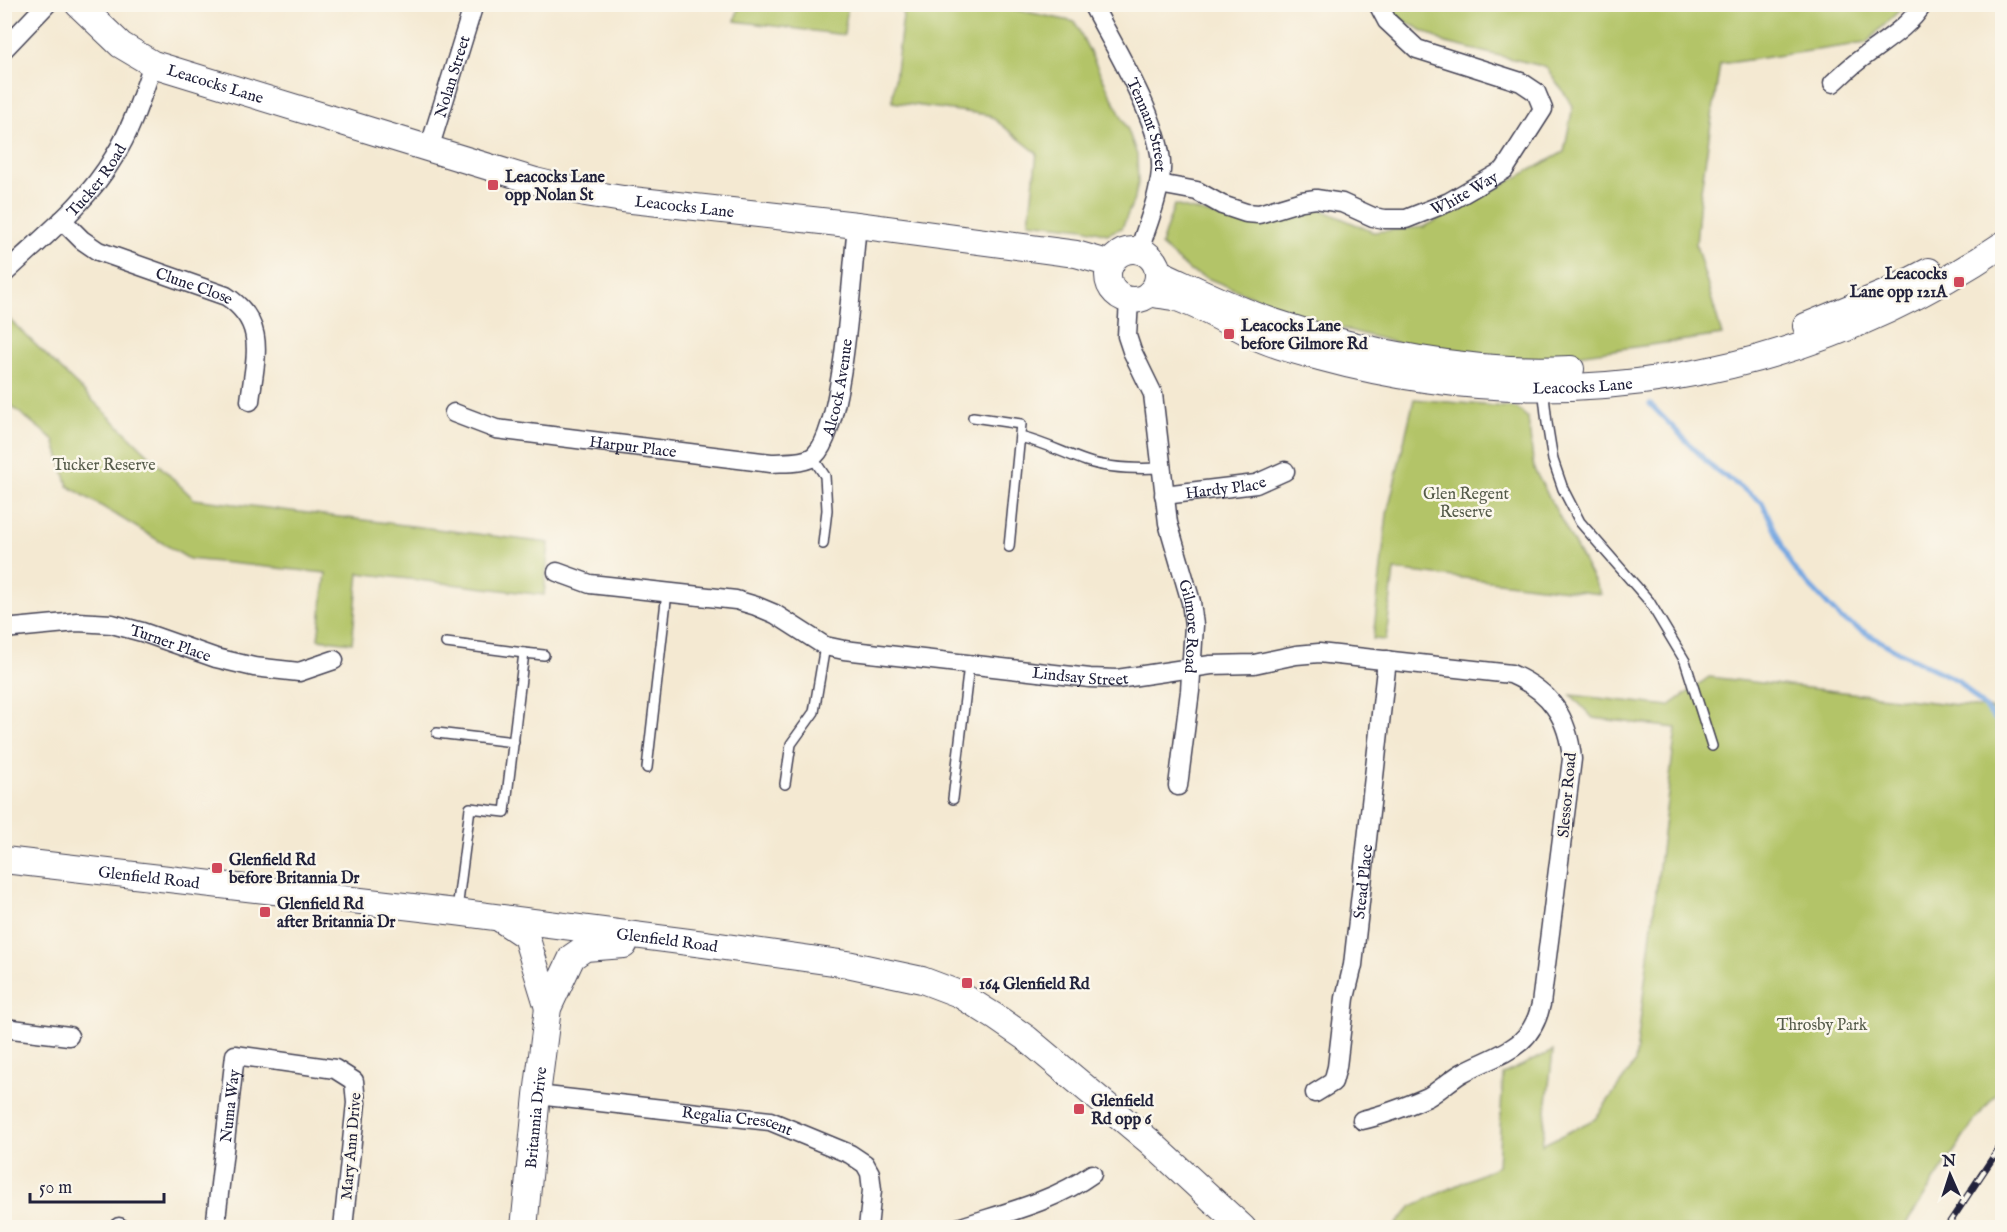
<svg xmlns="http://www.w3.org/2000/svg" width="2007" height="1232" viewBox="0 0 2007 1232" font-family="'IM FELL English',serif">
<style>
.green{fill:#b3c467;stroke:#6a7351;stroke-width:1.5}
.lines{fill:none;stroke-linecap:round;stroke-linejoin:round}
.stream{stroke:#76a7e1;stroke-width:5}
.lane-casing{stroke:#424052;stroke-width:12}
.street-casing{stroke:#424052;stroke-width:21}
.secondary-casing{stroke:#424052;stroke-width:28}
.lane{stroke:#fff;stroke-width:9}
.street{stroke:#fff;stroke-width:18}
.secondary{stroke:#fff;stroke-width:26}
.rail-casing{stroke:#22223b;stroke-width:7}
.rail{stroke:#fbf7ec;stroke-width:4.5;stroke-dasharray:14;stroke-linecap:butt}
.poi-dot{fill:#d1495b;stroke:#fbf7ec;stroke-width:2}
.labels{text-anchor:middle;stroke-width:5;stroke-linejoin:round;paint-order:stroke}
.street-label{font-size:16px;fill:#22223b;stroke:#fbf7ec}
.poi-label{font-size:16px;font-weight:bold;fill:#22223b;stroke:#fbf7ec;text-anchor:start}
.park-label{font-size:16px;fill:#555b4a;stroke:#fbf7ec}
</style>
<rect width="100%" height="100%" fill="#fbf7ec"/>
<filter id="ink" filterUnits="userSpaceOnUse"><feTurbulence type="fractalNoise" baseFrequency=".0167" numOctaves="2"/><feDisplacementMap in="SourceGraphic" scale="12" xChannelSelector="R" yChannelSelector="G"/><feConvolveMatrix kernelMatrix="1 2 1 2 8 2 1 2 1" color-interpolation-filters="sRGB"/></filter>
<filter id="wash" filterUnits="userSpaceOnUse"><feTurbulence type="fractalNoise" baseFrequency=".008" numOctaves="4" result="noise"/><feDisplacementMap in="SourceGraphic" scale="24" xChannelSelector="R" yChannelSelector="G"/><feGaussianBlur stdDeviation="1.35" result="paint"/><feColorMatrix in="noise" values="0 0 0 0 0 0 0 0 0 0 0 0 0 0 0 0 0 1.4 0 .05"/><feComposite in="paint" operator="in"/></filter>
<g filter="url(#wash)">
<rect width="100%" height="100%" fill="#f4e9d2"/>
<g class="green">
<path d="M 739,5 L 848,5 L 844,35 L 735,21 Z"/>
<path d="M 898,5 L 993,5 L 1075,22 L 1128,130 L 1137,155 L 1138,183 L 1135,197 L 1122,228 L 1107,234 L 1084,228 L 1029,222 L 1037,153 L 989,115 L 892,102 L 904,8 Z"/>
<path d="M 1391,5 L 1905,5 L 1866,43 L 1720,64 L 1700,197 L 1696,245 L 1722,335 L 1540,360 L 1416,348 L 1310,320 L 1190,271 L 1161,245 L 1174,205 L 1247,224 L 1318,208 L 1373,232 L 1424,227 L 1564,152 L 1573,106 L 1546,67 L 1446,43 L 1395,16 Z"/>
<path d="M 5,315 L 194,499 L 549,543 L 544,595 L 359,573 L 352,643 L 318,639 L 326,573 L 189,559 L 68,486 L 54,440 L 5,401 Z"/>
<path d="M 1414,399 L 1517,408 L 1528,418 L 1534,469 L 1601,594 L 1394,570 L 1386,640 L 1373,639 L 1387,514 Z"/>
<path d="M 1709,677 L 2002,710 L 2002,1087 L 1975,1120 L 1904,1227 L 1393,1228 L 1412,1206 L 1498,1166 L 1503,1074 L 1553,1051 L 1542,1145 L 1595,1119 L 1635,1063 L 1676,728 L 1593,718 L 1571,695 L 1669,706 Z"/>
</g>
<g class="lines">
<path class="stream" d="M 1650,404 L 1713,468 L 1762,502 L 1792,567 L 1840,618 L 1899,652 L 1959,681 L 1997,721 L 2002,742"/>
</g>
</g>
<g filter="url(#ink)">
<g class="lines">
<defs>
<g id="lane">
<path d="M 1543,387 L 1547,423 L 1553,460 L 1563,489 L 1580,522 L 1649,601 L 1685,661 L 1712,746"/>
<path d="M 973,417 L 1021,424 L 1009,547"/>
<path d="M 1020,437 C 1045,443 1063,453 1086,461 C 1107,468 1138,469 1160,468"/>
<path d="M 813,458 L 825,476 L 827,510 L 823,544"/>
<path d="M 446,643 L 524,653"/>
<path d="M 437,733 L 514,742"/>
<path d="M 647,768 L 667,592"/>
<path d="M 785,784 L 791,744 L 814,712 L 825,646"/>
<path d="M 953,799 L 969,665"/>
<path d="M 457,910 L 470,808 L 505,812 L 524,653 L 544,655"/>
</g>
<g id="street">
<path id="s1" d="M 1092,4 C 1113,45 1164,127 1161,170 C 1159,198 1147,225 1139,251"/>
<path d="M 4,49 L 47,4"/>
<path d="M 1833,83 C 1843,74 1852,65 1862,58 C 1884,41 1908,28 1923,4"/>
<path id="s2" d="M 429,149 L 474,4"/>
<path id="s3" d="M 1159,184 L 1197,191 L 1222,205 L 1246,213 L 1259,214 L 1302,201 L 1316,199 L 1342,203 L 1373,217 L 1385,219 L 1406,219 L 1449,202 L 1504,170 L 1543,109 L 1536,92 L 1521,82 L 1417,49 L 1387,21 L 1378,4"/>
<path id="s4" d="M 62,220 L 82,240 L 98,251 L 226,296 C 268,323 255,358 250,401"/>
<path id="s5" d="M 4,274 C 43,237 87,203 114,157 C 132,129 142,95 153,64"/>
<path id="s6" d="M 1129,300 L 1127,336 L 1132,351 L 1153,394 L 1168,523 L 1191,602 L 1194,625 L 1190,691 L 1178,786"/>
<path id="s7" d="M 454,413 L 496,429 L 771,463 C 783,462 806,464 815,455 C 844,428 852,270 857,225"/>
<path id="s8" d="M 1164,495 L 1256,484 L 1285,471"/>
<path id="s9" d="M 557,572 L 590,584 L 736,600 L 756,606 L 775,614 L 825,646 L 844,650 L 1090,678 L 1117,679 L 1211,665 L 1254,664 L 1296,655 L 1319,653 L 1511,674 C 1550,691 1568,716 1572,759 L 1541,1004 C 1531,1051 1498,1053 1462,1073 C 1450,1080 1440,1090 1428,1097 C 1407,1106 1384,1115 1362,1120"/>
<path id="s10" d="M 4,629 L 77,622 L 112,624 L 142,632 L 216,658 L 254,667 L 299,672 L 334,660"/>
<path d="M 4,1028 L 69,1036"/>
<path id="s11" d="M 1315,1093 L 1333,1082 L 1337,1067 L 1345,998 L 1353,965 L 1387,660"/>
<path id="s12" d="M 537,1095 L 770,1121 L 850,1154 L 865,1164 L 870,1173 L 872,1190 L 868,1228"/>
<path d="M 119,1228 L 119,1227"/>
<path id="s13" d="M 215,1228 L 235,1055 L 335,1069 L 354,1081 L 356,1103 L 343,1228"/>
<path d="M 958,1228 C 1004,1213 1053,1202 1092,1174"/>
</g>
<g id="secondary">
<path id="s14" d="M 78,4 L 121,45 L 153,64 L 535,181 L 585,193 L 623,199 L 857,225 L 1076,254 L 1111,264"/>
<circle cx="1133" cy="275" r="25"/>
<path d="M 1158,272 C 1195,289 1232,308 1271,321 C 1365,353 1471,374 1571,369"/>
<path id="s15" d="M 1150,293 C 1159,295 1168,296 1177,298 C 1202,306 1234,326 1259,338 C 1277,346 1299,352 1319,357 C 1556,422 1799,382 2002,245"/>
<path d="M 1806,326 L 1886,293 L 1929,271"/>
<path id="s16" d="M 4,860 L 456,912 L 704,944 L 847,964 L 922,980 L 959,994 L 997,1018 L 1026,1038 L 1149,1141 L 1243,1228"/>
<path d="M 502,920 L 526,936 L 548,1008"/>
<path id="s17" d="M 524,1228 L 537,1095 L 548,1008 L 572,957 L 585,948 L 624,945"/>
</g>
</defs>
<use href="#lane" class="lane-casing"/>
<use href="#street" class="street-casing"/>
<use href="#secondary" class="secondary-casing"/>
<use href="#lane" class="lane"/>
<use href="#street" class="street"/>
<use href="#secondary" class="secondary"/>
<defs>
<path id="rail" d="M 1946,1228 L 2002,1144"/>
</defs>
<use href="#rail" class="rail-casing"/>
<use href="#rail" class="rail"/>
</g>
</g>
<g class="poi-dot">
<rect x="487" y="179" width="12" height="12" rx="3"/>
<rect x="1953" y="276" width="12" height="12" rx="3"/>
<rect x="1223" y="328" width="12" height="12" rx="3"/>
<rect x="211" y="862" width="12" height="12" rx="3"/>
<rect x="259" y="906" width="12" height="12" rx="3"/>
<rect x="961" y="977" width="12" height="12" rx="3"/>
<rect x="1073" y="1103" width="12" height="12" rx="3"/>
</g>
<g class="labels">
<g class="street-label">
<text dy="6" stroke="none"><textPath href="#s2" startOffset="76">Nolan Street</textPath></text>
<text dy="6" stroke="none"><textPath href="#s14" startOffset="162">Leacocks Lane</textPath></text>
<text dy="6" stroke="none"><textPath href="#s1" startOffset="134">Tennant Street</textPath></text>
<text dy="6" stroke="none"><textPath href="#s5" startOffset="132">Tucker Road</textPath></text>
<text dy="6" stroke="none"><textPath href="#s3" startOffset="322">White Way</textPath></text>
<text dy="6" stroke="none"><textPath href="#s14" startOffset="648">Leacocks Lane</textPath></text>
<text dy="6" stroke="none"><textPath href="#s4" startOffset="150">Clune Close</textPath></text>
<text dy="6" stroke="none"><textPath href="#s15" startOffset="448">Leacocks Lane</textPath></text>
<text dy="6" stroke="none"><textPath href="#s7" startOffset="440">Alcock Avenue</textPath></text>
<text dy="6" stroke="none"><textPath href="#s7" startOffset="183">Harpur Place</textPath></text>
<text dy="6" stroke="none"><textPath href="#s8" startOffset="62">Hardy Place</textPath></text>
<text dy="6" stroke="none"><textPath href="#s6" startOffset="336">Gilmore Road</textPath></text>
<text dy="6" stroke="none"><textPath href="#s10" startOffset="170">Turner Place</textPath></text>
<text dy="6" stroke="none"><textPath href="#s9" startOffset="540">Lindsay Street</textPath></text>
<text transform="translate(1566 795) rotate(-85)" y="6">Slessor Road</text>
<text dy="6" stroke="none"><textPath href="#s16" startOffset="146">Glenfield Road</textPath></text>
<text dy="6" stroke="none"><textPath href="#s11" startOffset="224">Stead Place</textPath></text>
<text dy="6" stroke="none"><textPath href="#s16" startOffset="668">Glenfield Road</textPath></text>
<text dy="6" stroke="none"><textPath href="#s13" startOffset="123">Numa Way</textPath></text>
<text dy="6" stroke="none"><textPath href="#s17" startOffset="111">Britannia Drive</textPath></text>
<text dy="6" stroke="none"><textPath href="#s12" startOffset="202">Regalia Crescent</textPath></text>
<text transform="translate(350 1146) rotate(-85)" y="6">Mary Ann Drive</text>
</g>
<g class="poi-label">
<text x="505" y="182">Leacocks Lane<tspan x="505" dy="18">opp Nolan St</tspan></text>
<text x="1947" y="279" text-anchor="end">Leacocks<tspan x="1947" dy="18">Lane opp 121A</tspan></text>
<text x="1241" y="331">Leacocks Lane<tspan x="1241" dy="18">before Gilmore Rd</tspan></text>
<text x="229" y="865">Glenfield Rd<tspan x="229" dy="18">before Britannia Dr</tspan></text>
<text x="277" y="909">Glenfield Rd<tspan x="277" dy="18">after Britannia Dr</tspan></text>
<text x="979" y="989">164 Glenfield Rd</text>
<text x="1091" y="1106">Glenfield<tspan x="1091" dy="18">Rd opp 6</tspan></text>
</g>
<g class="park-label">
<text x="104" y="470">Tucker Reserve</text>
<text x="1466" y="499">Glen Regent<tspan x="1466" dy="18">Reserve</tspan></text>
<text x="1822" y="1030">Throsby Park</text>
</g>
</g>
<rect width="2007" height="1232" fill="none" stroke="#fbf7ec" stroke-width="24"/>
<g transform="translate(1950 1175) rotate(357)" stroke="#fbf7ec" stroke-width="4.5" paint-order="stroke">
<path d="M0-4.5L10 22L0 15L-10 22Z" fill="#22223b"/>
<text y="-9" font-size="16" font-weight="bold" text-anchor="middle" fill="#22223b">N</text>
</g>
<path d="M30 1193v9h134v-9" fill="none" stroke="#22223b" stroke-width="3"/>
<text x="39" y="1193" font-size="18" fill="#22223b" stroke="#fbf7ec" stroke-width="4.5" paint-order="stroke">50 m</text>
</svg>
